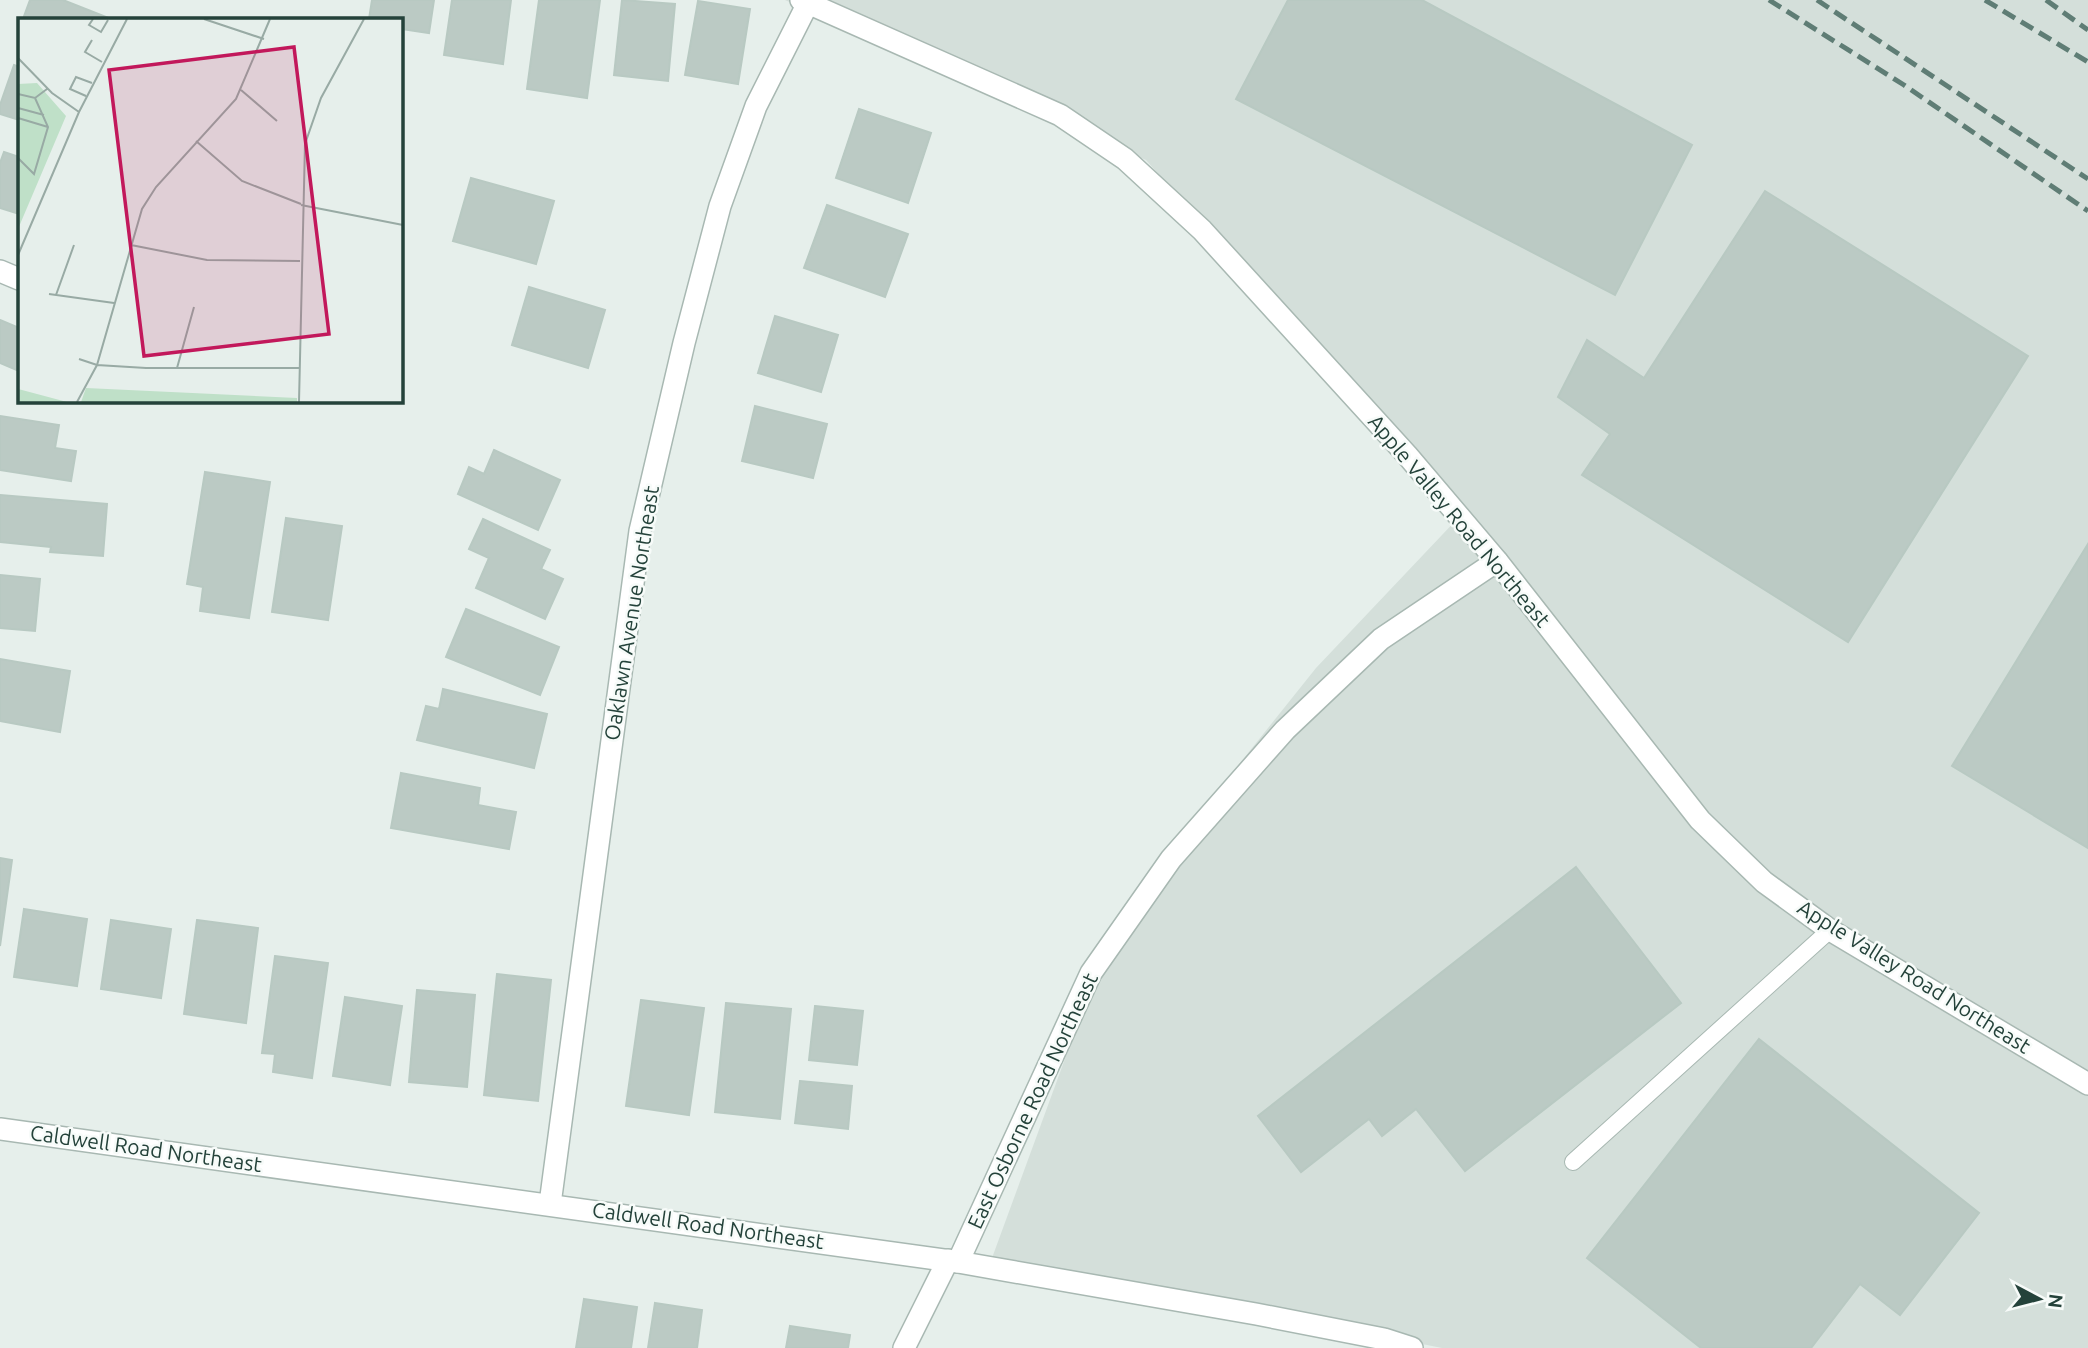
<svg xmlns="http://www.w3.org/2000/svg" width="2088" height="1348" viewBox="0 0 2088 1348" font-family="Ubuntu,sans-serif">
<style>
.built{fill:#d4dfda}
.building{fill:#bbcac4;stroke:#b8c9c2;stroke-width:2}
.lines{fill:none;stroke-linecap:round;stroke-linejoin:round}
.lane-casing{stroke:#a8b8b2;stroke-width:18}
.street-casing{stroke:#a8b8b2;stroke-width:24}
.lane{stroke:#fff;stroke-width:16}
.street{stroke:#fff;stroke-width:21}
.rail{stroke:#5f7d75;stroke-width:5;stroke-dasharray:14 7;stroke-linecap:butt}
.labels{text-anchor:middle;stroke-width:5;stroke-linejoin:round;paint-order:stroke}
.street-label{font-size:21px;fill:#24423a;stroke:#f7fbf9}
.inset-road{fill:none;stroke:#98aaa4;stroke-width:2}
.view{fill:#c2185b;fill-opacity:0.15;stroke:#c2185b;stroke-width:3.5}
.inset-edge{fill:none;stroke:#24423a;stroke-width:3.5}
</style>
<rect width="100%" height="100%" fill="#e6efeb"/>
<path class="built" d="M 785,0 L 2088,0 L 2088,1348 L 1442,1348 L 992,1258 L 1117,917 L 1316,668 L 1460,516 L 1146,160 Z"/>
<g class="building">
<path d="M 30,0 L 63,0 L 111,19 L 23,19 Z"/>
<path d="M 372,0 L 434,0 L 429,33 L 401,29 L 401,19 L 369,19 Z"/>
<path d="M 452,0 L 511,0 L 503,64 L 444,55 Z"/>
<path d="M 539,0 L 600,0 L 587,98 L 527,89 Z"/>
<path d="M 622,0 L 675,4 L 668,81 L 614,75 Z"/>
<path d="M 1288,0 L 1422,0 L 1692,145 L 1615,295 L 1236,99 Z"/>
<path d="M 698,1 L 750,9 L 738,84 L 685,75 Z"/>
<path d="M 14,65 L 19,67 L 19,120 L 0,114 L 0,105 Z"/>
<path d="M 859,109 L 931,133 L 908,203 L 836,178 Z"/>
<path d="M 4,152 L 19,157 L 19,214 L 0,208 L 0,163 Z"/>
<path d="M 471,178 L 554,201 L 536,264 L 453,241 Z"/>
<path d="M 1765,191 L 2028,356 L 1848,642 L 1582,475 L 1610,434 L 1558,397 L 1587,340 L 1644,378 Z"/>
<path d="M 827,205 L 908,234 L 885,297 L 804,268 Z"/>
<path d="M 529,287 L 605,310 L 588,368 L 512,345 Z"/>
<path d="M 775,316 L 838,335 L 821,392 L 758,373 Z"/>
<path d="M 0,320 L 19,328 L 19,371 L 0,363 Z"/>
<path d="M 755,406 L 827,424 L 813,478 L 742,461 Z"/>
<path d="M 0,416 L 59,425 L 55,448 L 76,451 L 71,481 L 0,470 Z"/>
<path d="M 494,450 L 560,480 L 538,530 L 458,494 L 469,467 L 484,474 Z"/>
<path d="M 205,472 L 270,482 L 249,618 L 200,611 L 203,587 L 187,584 Z"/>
<path d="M 0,495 L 107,504 L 103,556 L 50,552 L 51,547 L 0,542 Z"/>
<path d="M 286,518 L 342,526 L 328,620 L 272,612 Z"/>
<path d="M 483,519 L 550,550 L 541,569 L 563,579 L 545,619 L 476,588 L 489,558 L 469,549 Z"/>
<path d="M 2088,544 L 2088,848 L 1952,766 Z"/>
<path d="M 0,575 L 40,579 L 35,631 L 0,628 Z"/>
<path d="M 466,609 L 559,647 L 540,695 L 446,657 Z"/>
<path d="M 0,659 L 70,671 L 60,732 L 0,721 Z"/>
<path d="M 443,689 L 547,714 L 534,768 L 417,740 L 426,706 L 439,709 Z"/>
<path d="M 401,773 L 480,788 L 478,805 L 516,812 L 509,849 L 391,828 Z"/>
<path d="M 0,858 L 12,860 L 0,946 Z"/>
<path d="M 1576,867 L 1681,1003 L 1465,1171 L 1416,1109 L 1382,1136 L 1369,1119 L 1301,1172 L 1258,1116 Z"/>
<path d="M 24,909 L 87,919 L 77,986 L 14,977 Z"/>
<path d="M 111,920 L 171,929 L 161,998 L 101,989 Z"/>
<path d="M 197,920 L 258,928 L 246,1023 L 184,1014 Z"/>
<path d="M 275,956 L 328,963 L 312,1078 L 273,1072 L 275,1054 L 262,1053 Z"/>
<path d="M 497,974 L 551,980 L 538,1101 L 484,1095 Z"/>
<path d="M 417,990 L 475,995 L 467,1087 L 409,1082 Z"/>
<path d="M 345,997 L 402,1006 L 390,1085 L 333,1076 Z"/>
<path d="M 641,1000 L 704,1008 L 689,1115 L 626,1106 Z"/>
<path d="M 726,1003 L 791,1009 L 780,1119 L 715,1112 Z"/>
<path d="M 815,1006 L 863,1011 L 857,1065 L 809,1060 Z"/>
<path d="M 1759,1039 L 1979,1213 L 1900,1315 L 1860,1284 L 1811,1348 L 1701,1348 L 1587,1258 Z"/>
<path d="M 800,1081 L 852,1086 L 848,1129 L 795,1123 Z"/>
<path d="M 584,1299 L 637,1307 L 631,1348 L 576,1348 Z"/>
<path d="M 655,1303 L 702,1310 L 697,1348 L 648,1348 Z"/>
<path d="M 790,1326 L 850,1335 L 848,1348 L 786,1348 Z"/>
</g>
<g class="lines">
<defs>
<path id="lane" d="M 1573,1162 L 1830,930"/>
<g id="street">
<path d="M 801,0 L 1060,115 L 1125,159 L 1202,230 L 1407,455 L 1497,561 L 1700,820 L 1764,882 L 1830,930 L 2088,1084"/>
<path d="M 0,271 L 19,279"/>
<path d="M 0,1129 L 958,1262 L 1256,1314 L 1384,1339 L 1412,1348"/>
<path d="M 550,1204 L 640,531 L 684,343 L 720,206 L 756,106 L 808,3"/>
<path d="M 958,1262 L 1091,973 L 1171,859 L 1285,730 L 1381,639 L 1497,561"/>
<path d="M 904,1348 L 948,1260"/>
</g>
</defs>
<use href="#lane" class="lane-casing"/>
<use href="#street" class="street-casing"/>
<use href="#lane" class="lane"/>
<use href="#street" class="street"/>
<g class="rail">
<path d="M 1769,0 L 1904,85 L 2088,211"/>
<path d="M 1817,0 L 2088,179"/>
<path d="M 1985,0 L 2088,62"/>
<path d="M 2046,0 L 2088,30"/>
</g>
</g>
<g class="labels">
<g class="street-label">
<text transform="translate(1459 521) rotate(50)" y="7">Apple Valley Road Northeast</text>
<text transform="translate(632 613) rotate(-81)" y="7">Oaklawn Avenue Northeast</text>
<text transform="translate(1914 977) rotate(32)" y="7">Apple Valley Road Northeast</text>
<text transform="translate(1033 1101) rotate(-65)" y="7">East Osborne Road Northeast</text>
<text transform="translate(146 1149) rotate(8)" y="7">Caldwell Road Northeast</text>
<text transform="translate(708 1226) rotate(8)" y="7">Caldwell Road Northeast</text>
</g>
</g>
<g transform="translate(18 18)">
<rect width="385" height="385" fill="#e6efeb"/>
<path d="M 19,65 L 48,98 L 0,211 L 0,66 ZM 68,370 L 279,380 L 279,384 L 63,384 ZM 0,371 L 4,372 L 49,384 L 0,384 Z" fill="#bfe0c8"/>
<path class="inset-road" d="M 75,1 L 71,7 L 83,14 L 90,2M 186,1 L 246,21M 74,22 L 67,34 L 84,44M 0,40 L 34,75 L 61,94M 223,72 L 259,103M 0,76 L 17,80 L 29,71M 68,78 L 52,71 L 58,59 L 74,65M 0,90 L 26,97M 0,100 L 30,109M 178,123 L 224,163 L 283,186M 0,140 L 16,156 L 30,109 L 17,80M 283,187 L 385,207M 113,227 L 189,242 L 282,243M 0,237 L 61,94 L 109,1M 31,276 L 96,285M 38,277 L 56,227M 61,341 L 79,347 L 128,350 L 281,350M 159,350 L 176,289M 59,384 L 79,347 L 124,191 L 138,169 L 218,81 L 252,1M 281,384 L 287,126 L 303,80 L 346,1"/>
<path class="view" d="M 276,29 L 311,316 L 126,338 L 91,52 Z"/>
<rect width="385" height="385" class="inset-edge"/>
</g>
<g transform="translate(2039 1299) rotate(97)" stroke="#f7fbf9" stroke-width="5" paint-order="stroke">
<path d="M0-5L12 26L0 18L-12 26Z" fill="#24423a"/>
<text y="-10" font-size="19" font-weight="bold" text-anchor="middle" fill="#24423a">N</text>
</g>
</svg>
